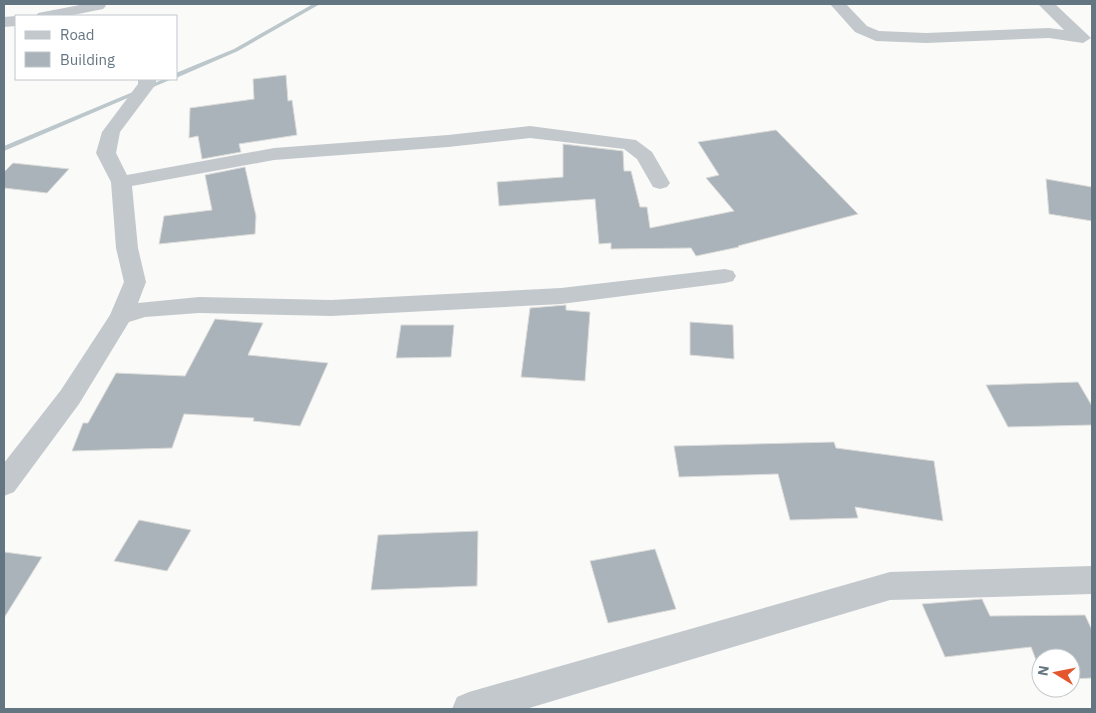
<svg xmlns="http://www.w3.org/2000/svg" width="1096" height="713" viewBox="0 0 1096 713" font-family="'IBM Plex Sans',sans-serif">
<style>
.lines{fill:none;stroke-linecap:round;stroke-linejoin:round}
.stream{fill:#bbc7cb;fill-rule:evenodd}
.building{fill:#aab3b9;stroke:#dcdcda}
.minor{fill:#c3c8cc;fill-rule:evenodd}
</style>
<rect width="100%" height="100%" fill="#fafaf8"/>
<g class="lines">
<g class="stream">
<path d="M 313,4 L 320,4 L 238,51 L 176,78 L 176,73 L 234,49 Z"/>
<path d="M 164,79 L 172,79 L 4,151 L 4,146 Z"/>
</g>
</g>
<g class="building">
<path d="M 286,75 L 288,101 L 292,100 L 297,135 L 239,144 L 241,152 L 202,159 L 198,136 L 189,138 L 190,108 L 254,99 L 253,79 Z"/>
<path d="M 776,130 L 858,214 L 738,246 L 739,247 L 696,256 L 691,248 L 611,249 L 611,243 L 599,244 L 595,199 L 499,206 L 497,182 L 563,177 L 563,144 L 623,151 L 624,171 L 631,171 L 640,207 L 647,207 L 650,228 L 734,211 L 706,178 L 719,175 L 698,142 Z"/>
<path d="M 13,163 L 69,169 L 47,193 L 4,188 L 4,172 Z"/>
<path d="M 245,167 L 256,216 L 255,234 L 159,244 L 164,216 L 212,210 L 205,175 Z"/>
<path d="M 1046,179 L 1092,187 L 1092,221 L 1049,214 Z"/>
<path d="M 566,305 L 566,310 L 590,312 L 585,381 L 521,377 L 530,308 Z"/>
<path d="M 215,319 L 263,323 L 248,355 L 328,363 L 300,426 L 253,421 L 254,418 L 184,414 L 172,448 L 72,451 L 83,423 L 88,423 L 116,373 L 185,376 Z"/>
<path d="M 690,322 L 733,325 L 734,359 L 690,355 Z"/>
<path d="M 401,325 L 454,325 L 451,357 L 396,358 Z"/>
<path d="M 1078,382 L 1092,406 L 1092,425 L 1008,427 L 986,385 Z"/>
<path d="M 834,442 L 836,448 L 934,461 L 943,521 L 855,507 L 858,518 L 790,520 L 778,474 L 679,477 L 674,446 Z"/>
<path d="M 139,520 L 191,530 L 167,571 L 114,561 Z"/>
<path d="M 478,531 L 477,586 L 371,590 L 378,535 Z"/>
<path d="M 655,549 L 676,609 L 608,623 L 590,561 Z"/>
<path d="M 4,552 L 42,557 L 4,618 Z"/>
<path d="M 982,599 L 990,616 L 1085,615 L 1092,630 L 1092,678 L 1071,679 L 1071,658 L 1041,658 L 1041,673 L 1031,647 L 945,657 L 922,604 Z"/>
</g>
<g class="lines">
<g class="minor">
<path d="M 85,4 L 104,4 L 106,6 L 103,9 L 68,16 L 36,16 L 38,13 Z"/>
<path d="M 830,4 L 846,4 L 867,26 L 879,31 L 926,33 L 1049,28 L 1064,30 L 1038,4 L 1055,4 L 1091,38 L 1083,43 L 1049,38 L 926,43 L 876,41 L 855,32 Z"/>
<path d="M 16,16 L 16,26 L 4,27 L 4,17 Z"/>
<path d="M 138,79 L 156,79 L 156,84 L 120,132 L 116,153 L 127,175 L 274,148 L 448,135 L 530,126 L 636,140 L 652,152 L 670,183 L 667,187 L 660,189 L 653,187 L 637,159 L 624,149 L 530,138 L 448,147 L 274,160 L 132,186 L 138,248 L 146,282 L 138,303 L 199,297 L 331,300 L 561,288 L 725,269 L 733,271 L 736,276 L 733,281 L 725,283 L 561,304 L 331,316 L 199,313 L 145,317 L 129,322 L 79,404 L 14,492 L 4,496 L 4,463 L 61,390 L 110,315 L 124,282 L 116,248 L 111,182 L 96,153 L 102,132 L 138,84 Z"/>
<path d="M 1092,566 L 1092,594 L 890,600 L 526,709 L 452,709 L 457,697 L 469,692 L 890,572 Z"/>
</g>
</g>
<rect width="1096" height="713" fill="none" stroke="#657683" stroke-width="10"/>
<rect x="15" y="15" width="162" height="65" fill="#ffffff" stroke="#c1c8cd"/>
<rect x="25" y="31" width="25" height="8" fill="#c3c8cc" stroke="#c1c8cd"/>
<text x="60" y="40" font-size="15" fill="#657683">Road</text>
<rect x="25" y="52" width="25" height="15" fill="#aab3b9" stroke="#c1c8cd"/>
<text x="60" y="65" font-size="15" fill="#657683">Building</text>
<g transform="translate(1056 673) rotate(280)"><circle r="24" fill="#ffffff" stroke="#c1c8cd"/>
<path d="M0-4L9 19L0 12L-9 19Z" fill="#e4572e"/>
<text y="-8" font-size="14" font-weight="bold" text-anchor="middle" fill="#657683">N</text>
</g>
</svg>
